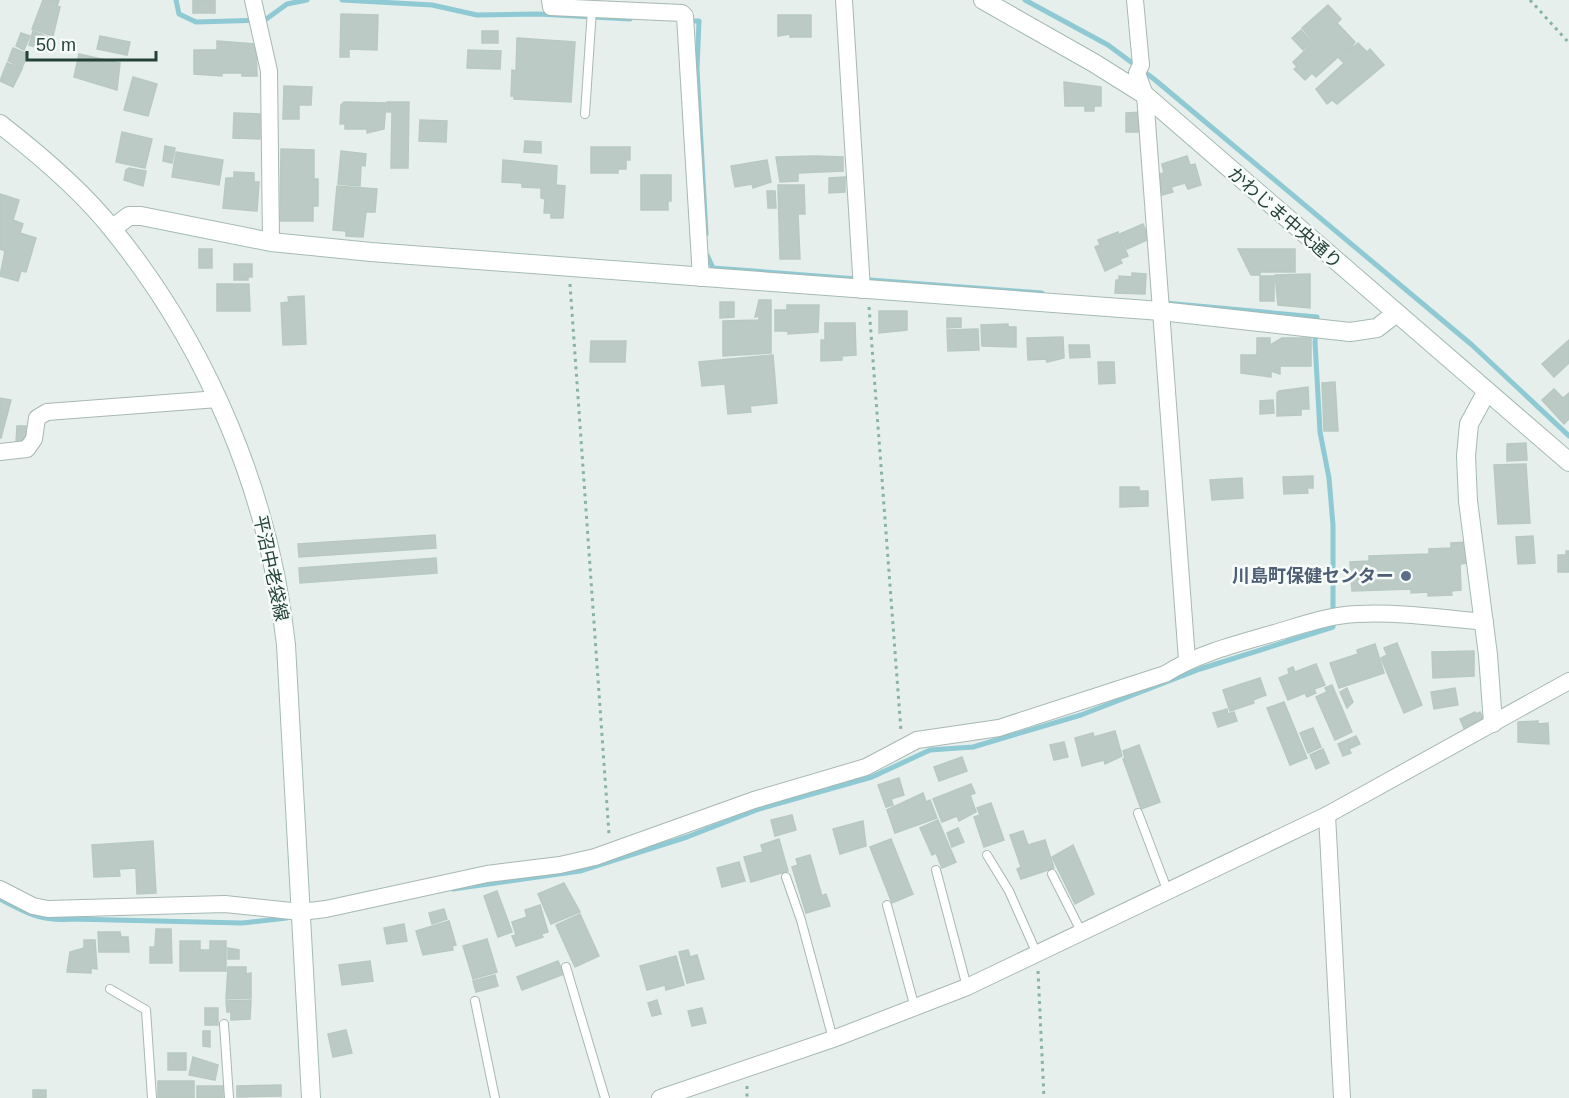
<svg xmlns="http://www.w3.org/2000/svg" width="1569" height="1098" viewBox="0 0 1569 1098" font-family="Arial,'Noto Sans JP',sans-serif">
<style>
.lines{fill:none;stroke-linecap:round;stroke-linejoin:round}
.stream{stroke:#8ec9d4;stroke-width:5}
.building{fill:#bbcac4;stroke:#b8c9c2;stroke-width:1.5}
.lane-casing{stroke:#a8b8b2;stroke-width:10}
.street-casing{stroke:#a8b8b2;stroke-width:18}
.secondary-casing{stroke:#a4bbb3;stroke-width:20}
.path{stroke:#86b3a5;stroke-width:3;stroke-dasharray:3 4.5;stroke-linecap:butt}
.lane{stroke:#fff;stroke-width:8}
.street{stroke:#fff;stroke-width:16}
.secondary{stroke:#fff;stroke-width:18}
.service-dot{fill:#5c6f8a;stroke:#f7fbf9;stroke-width:2}
.labels{text-anchor:middle;stroke-width:5;stroke-linejoin:round;paint-order:stroke}
.street-label{font-size:18px;fill:#24423a;stroke:#f7fbf9}
.service-label{font-size:18px;font-weight:bold;fill:#4e5e75;stroke:#f7fbf9;text-anchor:end}
</style>
<rect width="100%" height="100%" fill="#e6efeb"/>
<g class="lines">
<g class="stream">
<path d="M 176,0 L 179,14 L 196,22 L 265,20 L 287,4 L 307,0"/>
<path d="M 342,0 L 432,5 L 477,15 L 538,14 L 630,19"/>
<path d="M 1025,0 L 1108,45 L 1154,79 L 1472,345 L 1569,436"/>
<path d="M 687,21 L 699,21 L 697,69 L 706,234"/>
<path d="M 707,255 L 713,268 L 1042,293"/>
<path d="M 453,889 L 580,871 L 687,837 L 759,809 L 872,777 L 930,750 L 973,747 L 1081,715 L 1200,669 L 1333,627 L 1333,525 L 1329,478 L 1320,432 L 1315,342 L 1317,317 L 1165,303"/>
<path d="M 0,899 C 27,913 41,922 72,919 L 242,923 L 287,918"/>
</g>
</g>
<g class="building">
<path d="M 43,0 L 59,0 L 57,6 L 60,7 L 53,36 L 32,29 Z"/>
<rect x="193" y="0" width="22" height="13"/>
<path d="M 1328,5 L 1341,19 L 1337,23 L 1355,42 L 1348,52 L 1358,43 L 1367,52 L 1370,49 L 1384,65 L 1337,104 L 1332,100 L 1327,104 L 1316,89 L 1344,63 L 1338,57 L 1316,77 L 1312,73 L 1305,80 L 1294,69 L 1297,67 L 1293,62 L 1314,42 L 1302,28 Z"/>
<path d="M 341,14 L 378,15 L 377,50 L 349,49 L 349,57 L 340,57 Z"/>
<path d="M 778,15 L 811,15 L 811,37 L 790,37 L 790,34 L 778,36 Z"/>
<path d="M 1301,30 L 1312,42 L 1303,50 L 1292,38 Z"/>
<path d="M 33,31 L 51,38 L 47,51 L 29,45 Z"/>
<rect x="482" y="31" width="16" height="12"/>
<path d="M 21,33 L 30,36 L 24,50 L 16,46 Z"/>
<path d="M 100,36 L 130,42 L 127,55 L 97,49 Z"/>
<path d="M 517,38 L 575,42 L 571,102 L 514,99 L 514,96 L 511,96 L 512,70 L 516,71 Z"/>
<path d="M 217,41 L 256,44 L 257,76 L 242,76 L 242,73 L 222,73 L 222,76 L 194,74 L 194,50 L 217,50 Z"/>
<path d="M 13,48 L 28,54 L 22,68 L 8,61 Z"/>
<path d="M 468,50 L 501,51 L 500,69 L 467,68 Z"/>
<path d="M 79,54 L 120,63 L 117,90 L 74,77 Z"/>
<path d="M 7,63 L 22,69 L 13,87 L 0,81 Z"/>
<path d="M 133,77 L 157,84 L 148,116 L 124,110 Z"/>
<path d="M 1064,82 L 1101,87 L 1101,106 L 1094,106 L 1094,111 L 1085,111 L 1085,106 L 1065,106 Z"/>
<path d="M 284,86 L 312,87 L 311,105 L 299,105 L 299,119 L 283,119 Z"/>
<path d="M 344,102 L 386,103 L 384,129 L 367,133 L 367,129 L 345,129 L 345,124 L 340,124 L 341,105 Z"/>
<path d="M 387,102 L 409,102 L 408,168 L 391,168 L 392,112 L 387,112 Z"/>
<path d="M 1142,112 L 1142,132 L 1126,132 L 1126,113 Z"/>
<path d="M 234,113 L 260,114 L 260,139 L 233,138 Z"/>
<path d="M 420,120 L 447,121 L 446,142 L 419,141 Z"/>
<path d="M 122,132 L 152,139 L 145,168 L 116,162 Z"/>
<path d="M 525,141 L 541,142 L 541,153 L 524,152 Z"/>
<path d="M 165,146 L 175,148 L 172,163 L 163,161 Z"/>
<path d="M 591,147 L 630,147 L 630,160 L 626,160 L 626,169 L 618,169 L 618,173 L 591,173 Z"/>
<path d="M 281,149 L 314,150 L 314,179 L 318,179 L 318,206 L 313,206 L 313,221 L 280,221 Z"/>
<path d="M 341,151 L 366,154 L 365,166 L 361,165 L 360,186 L 338,184 Z"/>
<path d="M 176,152 L 223,160 L 219,185 L 172,177 Z"/>
<path d="M 816,156 L 843,157 L 843,171 L 798,173 L 798,181 L 780,182 L 776,157 Z"/>
<path d="M 1187,156 L 1190,165 L 1195,164 L 1201,185 L 1188,189 L 1185,183 L 1171,187 L 1173,192 L 1162,195 L 1159,174 L 1164,173 L 1162,164 Z"/>
<path d="M 503,160 L 557,166 L 556,185 L 565,186 L 563,218 L 551,218 L 551,213 L 544,213 L 545,199 L 541,198 L 541,188 L 522,187 L 522,183 L 502,182 Z"/>
<path d="M 767,160 L 771,182 L 753,188 L 752,184 L 735,187 L 731,166 Z"/>
<path d="M 129,168 L 146,171 L 143,186 L 124,180 L 126,170 Z"/>
<path d="M 234,172 L 254,173 L 254,182 L 259,182 L 257,211 L 223,208 L 226,178 L 234,178 Z"/>
<path d="M 641,175 L 671,175 L 671,201 L 668,201 L 668,210 L 641,210 Z"/>
<path d="M 845,177 L 845,192 L 829,193 L 829,178 Z"/>
<path d="M 778,185 L 804,185 L 805,214 L 798,214 L 800,259 L 780,259 Z"/>
<path d="M 337,186 L 377,189 L 375,212 L 366,212 L 363,237 L 346,236 L 346,231 L 333,230 Z"/>
<path d="M 767,191 L 775,191 L 776,208 L 768,208 Z"/>
<path d="M 0,194 L 19,200 L 13,220 L 23,224 L 20,233 L 36,238 L 26,272 L 21,271 L 18,281 L 0,276 L 5,251 L 0,249 Z"/>
<path d="M 1143,224 L 1149,239 L 1127,249 L 1120,234 Z"/>
<path d="M 1118,232 L 1128,256 L 1120,259 L 1122,263 L 1105,271 L 1095,247 L 1100,245 L 1098,240 Z"/>
<rect x="199" y="249" width="13" height="19"/>
<path d="M 1238,249 L 1295,249 L 1295,272 L 1260,272 L 1260,275 L 1251,275 Z"/>
<path d="M 234,264 L 252,264 L 252,277 L 248,277 L 248,280 L 234,280 Z"/>
<path d="M 1132,273 L 1146,274 L 1145,294 L 1115,293 L 1116,280 L 1119,280 L 1119,276 L 1132,277 Z"/>
<path d="M 1310,274 L 1310,308 L 1278,305 L 1275,275 Z"/>
<rect x="1260" y="276" width="14" height="25"/>
<path d="M 217,284 L 249,284 L 250,311 L 217,311 Z"/>
<path d="M 304,296 L 306,344 L 283,345 L 281,303 L 289,302 L 288,297 Z"/>
<path d="M 759,300 L 771,300 L 771,353 L 723,356 L 723,321 L 759,320 L 759,316 L 755,317 Z"/>
<path d="M 720,302 L 734,302 L 734,317 L 720,318 Z"/>
<path d="M 787,305 L 819,305 L 818,332 L 788,334 L 788,331 L 775,331 L 775,310 L 787,310 Z"/>
<path d="M 879,311 L 907,311 L 907,330 L 879,333 Z"/>
<path d="M 947,318 L 961,318 L 961,327 L 947,328 Z"/>
<path d="M 825,323 L 855,323 L 856,355 L 842,356 L 842,360 L 821,361 L 821,340 L 825,340 Z"/>
<path d="M 1008,324 L 1008,327 L 1016,327 L 1016,347 L 982,346 L 981,325 Z"/>
<path d="M 978,329 L 979,350 L 948,351 L 947,330 Z"/>
<path d="M 1063,337 L 1064,358 L 1047,362 L 1046,359 L 1028,360 L 1027,338 Z"/>
<path d="M 1257,338 L 1270,338 L 1270,345 L 1282,338 L 1311,338 L 1311,366 L 1280,366 L 1280,374 L 1271,371 L 1271,377 L 1241,373 L 1241,355 L 1257,355 Z"/>
<path d="M 1569,340 L 1569,363 L 1554,377 L 1542,364 Z"/>
<path d="M 591,341 L 626,341 L 625,362 L 590,362 Z"/>
<path d="M 1069,345 L 1089,345 L 1090,357 L 1070,358 Z"/>
<path d="M 773,355 L 777,403 L 750,406 L 751,412 L 728,414 L 725,384 L 702,386 L 699,362 Z"/>
<path d="M 1098,362 L 1114,362 L 1115,383 L 1099,384 Z"/>
<path d="M 1335,382 L 1338,431 L 1324,431 L 1322,383 Z"/>
<path d="M 1308,387 L 1309,409 L 1301,409 L 1301,415 L 1277,416 L 1277,393 L 1279,391 Z"/>
<path d="M 1554,389 L 1563,398 L 1569,393 L 1569,419 L 1564,424 L 1542,400 Z"/>
<path d="M 0,398 L 11,400 L 1,438 L 0,438 Z"/>
<path d="M 1273,400 L 1274,413 L 1260,414 L 1260,401 Z"/>
<path d="M 17,426 L 26,426 L 25,443 L 16,443 Z"/>
<path d="M 1526,443 L 1527,460 L 1507,461 L 1507,444 Z"/>
<path d="M 1526,464 L 1530,523 L 1498,524 L 1494,465 Z"/>
<path d="M 1313,476 L 1313,488 L 1307,488 L 1308,493 L 1284,494 L 1283,477 Z"/>
<path d="M 1242,478 L 1243,498 L 1212,500 L 1210,480 Z"/>
<path d="M 1120,487 L 1139,487 L 1139,491 L 1148,491 L 1148,506 L 1120,507 Z"/>
<path d="M 435,535 L 436,548 L 299,557 L 298,544 Z"/>
<path d="M 1533,536 L 1535,563 L 1518,564 L 1516,537 Z"/>
<path d="M 1467,542 L 1468,563 L 1460,564 L 1461,590 L 1451,591 L 1452,595 L 1428,596 L 1428,592 L 1411,593 L 1411,589 L 1352,591 L 1350,562 L 1369,561 L 1369,556 L 1429,554 L 1429,549 L 1451,548 L 1451,543 Z"/>
<path d="M 1566,551 L 1569,551 L 1569,572 L 1558,572 L 1558,555 L 1566,555 Z"/>
<path d="M 436,558 L 437,573 L 300,583 L 299,568 Z"/>
<path d="M 1397,643 L 1422,705 L 1404,713 L 1381,658 L 1387,655 L 1384,648 Z"/>
<path d="M 1375,644 L 1384,673 L 1339,688 L 1330,663 L 1358,654 L 1357,650 Z"/>
<path d="M 1474,651 L 1474,676 L 1433,678 L 1432,652 Z"/>
<path d="M 1316,664 L 1325,685 L 1314,689 L 1316,693 L 1307,697 L 1305,693 L 1288,700 L 1279,678 L 1289,674 L 1288,669 L 1293,667 L 1295,672 Z"/>
<path d="M 1260,678 L 1266,695 L 1253,700 L 1254,703 L 1230,711 L 1223,690 Z"/>
<path d="M 1332,685 L 1352,732 L 1335,740 L 1316,697 L 1327,692 L 1325,688 Z"/>
<path d="M 1347,688 L 1353,702 L 1347,708 L 1340,692 Z"/>
<path d="M 1455,688 L 1458,705 L 1434,709 L 1431,692 Z"/>
<path d="M 1284,702 L 1307,758 L 1290,765 L 1267,708 Z"/>
<path d="M 1227,709 L 1228,714 L 1234,712 L 1237,721 L 1218,727 L 1213,713 Z"/>
<path d="M 1475,712 L 1476,714 L 1480,712 L 1483,718 L 1464,728 L 1460,719 Z"/>
<path d="M 1538,721 L 1538,724 L 1548,723 L 1549,744 L 1518,742 L 1518,722 Z"/>
<path d="M 1313,728 L 1321,747 L 1308,753 L 1300,733 Z"/>
<path d="M 1115,731 L 1122,756 L 1105,764 L 1104,760 L 1082,766 L 1075,738 L 1093,733 L 1094,737 Z"/>
<path d="M 1356,736 L 1360,744 L 1349,749 L 1351,753 L 1343,756 L 1338,744 Z"/>
<path d="M 1064,742 L 1068,757 L 1054,760 L 1050,745 Z"/>
<path d="M 1139,745 L 1160,802 L 1141,809 L 1123,759 L 1125,758 L 1123,751 Z"/>
<path d="M 1323,749 L 1329,763 L 1316,769 L 1310,755 Z"/>
<path d="M 962,757 L 967,771 L 939,781 L 934,767 Z"/>
<path d="M 899,778 L 904,795 L 891,799 L 893,805 L 886,807 L 878,785 Z"/>
<path d="M 971,784 L 975,793 L 970,795 L 976,812 L 959,821 L 957,816 L 942,822 L 933,799 Z"/>
<path d="M 923,793 L 926,802 L 930,800 L 937,818 L 895,833 L 887,810 Z"/>
<path d="M 991,803 L 1004,840 L 984,847 L 974,817 L 980,815 L 977,808 Z"/>
<path d="M 792,815 L 796,830 L 775,836 L 771,820 Z"/>
<path d="M 938,820 L 956,862 L 942,868 L 936,853 L 932,855 L 920,828 Z"/>
<path d="M 863,821 L 866,846 L 840,854 L 833,829 Z"/>
<path d="M 958,828 L 964,842 L 952,847 L 947,833 Z"/>
<path d="M 1023,831 L 1028,845 L 1045,840 L 1054,868 L 1021,879 L 1017,869 L 1021,867 L 1010,835 Z"/>
<path d="M 779,839 L 788,871 L 751,882 L 744,857 L 763,852 L 761,845 Z"/>
<path d="M 891,839 L 913,894 L 892,903 L 870,847 Z"/>
<path d="M 153,841 L 156,893 L 137,894 L 136,868 L 119,869 L 120,876 L 94,877 L 92,845 Z"/>
<path d="M 1073,845 L 1094,894 L 1075,904 L 1052,857 Z"/>
<path d="M 810,855 L 822,896 L 826,894 L 830,906 L 806,913 L 792,867 L 798,865 L 796,859 Z"/>
<path d="M 739,862 L 745,881 L 722,887 L 717,868 Z"/>
<path d="M 564,883 L 580,912 L 551,924 L 538,894 Z"/>
<path d="M 497,891 L 512,932 L 498,937 L 484,896 Z"/>
<path d="M 540,905 L 548,932 L 541,934 L 543,937 L 516,946 L 512,936 L 516,935 L 512,922 L 527,917 L 525,910 Z"/>
<path d="M 444,909 L 447,919 L 432,924 L 429,913 Z"/>
<path d="M 580,914 L 599,956 L 575,967 L 556,925 Z"/>
<path d="M 449,921 L 456,945 L 452,946 L 453,950 L 423,955 L 416,931 Z"/>
<path d="M 404,924 L 407,941 L 387,944 L 384,928 Z"/>
<path d="M 156,929 L 171,929 L 172,963 L 150,963 L 150,947 L 155,947 Z"/>
<path d="M 98,932 L 120,932 L 121,937 L 128,937 L 129,952 L 99,952 Z"/>
<path d="M 487,939 L 497,972 L 473,979 L 463,946 Z"/>
<path d="M 84,940 L 95,940 L 97,969 L 91,968 L 91,973 L 67,972 L 70,952 L 84,948 Z"/>
<path d="M 180,941 L 200,941 L 200,950 L 210,950 L 210,941 L 226,941 L 226,971 L 180,971 Z"/>
<path d="M 228,948 L 239,950 L 239,959 L 228,959 Z"/>
<path d="M 688,950 L 690,957 L 697,955 L 704,979 L 687,983 L 679,952 Z"/>
<path d="M 676,956 L 684,985 L 666,990 L 665,985 L 647,990 L 640,966 Z"/>
<path d="M 370,961 L 373,981 L 342,985 L 339,965 Z"/>
<path d="M 558,961 L 564,974 L 522,990 L 517,977 Z"/>
<path d="M 228,967 L 246,967 L 246,974 L 251,973 L 251,998 L 226,999 Z"/>
<path d="M 495,975 L 498,986 L 476,992 L 473,981 Z"/>
<path d="M 251,1000 L 250,1019 L 231,1020 L 231,1012 L 227,1012 L 226,1001 Z"/>
<path d="M 657,1000 L 661,1014 L 652,1016 L 648,1003 Z"/>
<rect x="205" y="1008" width="13" height="17"/>
<path d="M 702,1008 L 706,1023 L 692,1026 L 688,1011 Z"/>
<path d="M 346,1030 L 352,1053 L 333,1057 L 328,1034 Z"/>
<path d="M 203,1031 L 210,1031 L 210,1047 L 203,1046 Z"/>
<rect x="168" y="1053" width="18" height="17"/>
<path d="M 193,1057 L 218,1065 L 215,1080 L 189,1075 Z"/>
<rect x="158" y="1081" width="36" height="17"/>
<path d="M 281,1085 L 281,1096 L 237,1097 L 237,1086 Z"/>
<rect x="197" y="1086" width="26" height="12"/>
<rect x="33" y="1090" width="13" height="8"/>
</g>
<g class="lines">
<defs>
<g id="lane">
<path d="M 585,114 L 592,9"/>
<path d="M 1138,813 L 1168,892"/>
<path d="M 987,855 L 1009,891 L 1037,954"/>
<path d="M 936,870 L 967,987"/>
<path d="M 1052,874 L 1082,933"/>
<path d="M 786,877 L 801,920 L 833,1039"/>
<path d="M 887,905 L 915,1008"/>
<path d="M 566,967 L 605,1098"/>
<path d="M 110,989 L 146,1010 L 152,1098"/>
<path d="M 475,1001 L 495,1098"/>
<path d="M 224,1024 L 229,1098"/>
</g>
<g id="street">
<path d="M 253,0 L 269,71 L 271,242"/>
<path d="M 550,0 L 551,7 L 682,13 L 685,16 L 701,278"/>
<path d="M 844,0 L 862,290"/>
<path d="M 1135,0 L 1141,65 L 1137,73 L 1145,95 L 1187,660"/>
<path d="M 0,452 L 27,449 L 34,439 L 37,418 L 47,412 L 218,399"/>
<path d="M 1327,815 L 1342,1098"/>
<path d="M 0,889 L 33,906 L 48,909 L 225,904 L 301,912 L 326,909 L 487,874 L 560,865 L 595,857 L 754,800 L 866,767 L 917,740 L 999,728 L 1165,674 C 1200,652 1241,643 1281,631 C 1305,624 1331,615 1357,614 C 1400,612 1442,618 1485,622"/>
<path d="M 660,1098 L 833,1039 L 967,987 L 1327,815 L 1569,681"/>
</g>
<g id="secondary">
<path d="M 983,0 L 1094,63 L 1145,95 L 1569,462"/>
<path d="M 0,124 C 36,152 85,194 113,230 C 208,347 270,495 286,645 L 311,1098"/>
<path d="M 113,228 L 129,216 L 141,216 L 271,242 L 371,252 L 1161,311 L 1350,332 L 1377,328 L 1395,314"/>
<path d="M 1487,391 L 1469,424 L 1466,456 L 1468,501 L 1488,655 L 1493,723"/>
</g>
</defs>
<use href="#lane" class="lane-casing"/>
<use href="#street" class="street-casing"/>
<use href="#secondary" class="secondary-casing"/>
<g class="path">
<path d="M 1530,0 L 1569,43"/>
<path d="M 570,284 L 609,834"/>
<path d="M 869,307 L 901,731"/>
<path d="M 1038,971 L 1044,1098"/>
<path d="M 747,1086 L 747,1098"/>
</g>
<use href="#lane" class="lane"/>
<use href="#street" class="street"/>
<use href="#secondary" class="secondary"/>
</g>
<circle class="service-dot" cx="1406" cy="576" r="6"/>
<g class="labels">
<g class="street-label">
<text transform="translate(1285 218) rotate(41)" y="6">かわじま中央通り</text>
<text transform="translate(271 568) rotate(78)" y="6">平沼中老袋線</text>
</g>
<g class="service-label">
<text x="1394" y="582">川島町保健センター</text>
</g>
</g>
<path d="M27 51v9h129v-9" fill="none" stroke="#24423a" stroke-width="3"/>
<text x="36" y="51" font-size="18" fill="#24423a" stroke="#f7fbf9" stroke-width="4.5" paint-order="stroke">50 m</text>
</svg>
